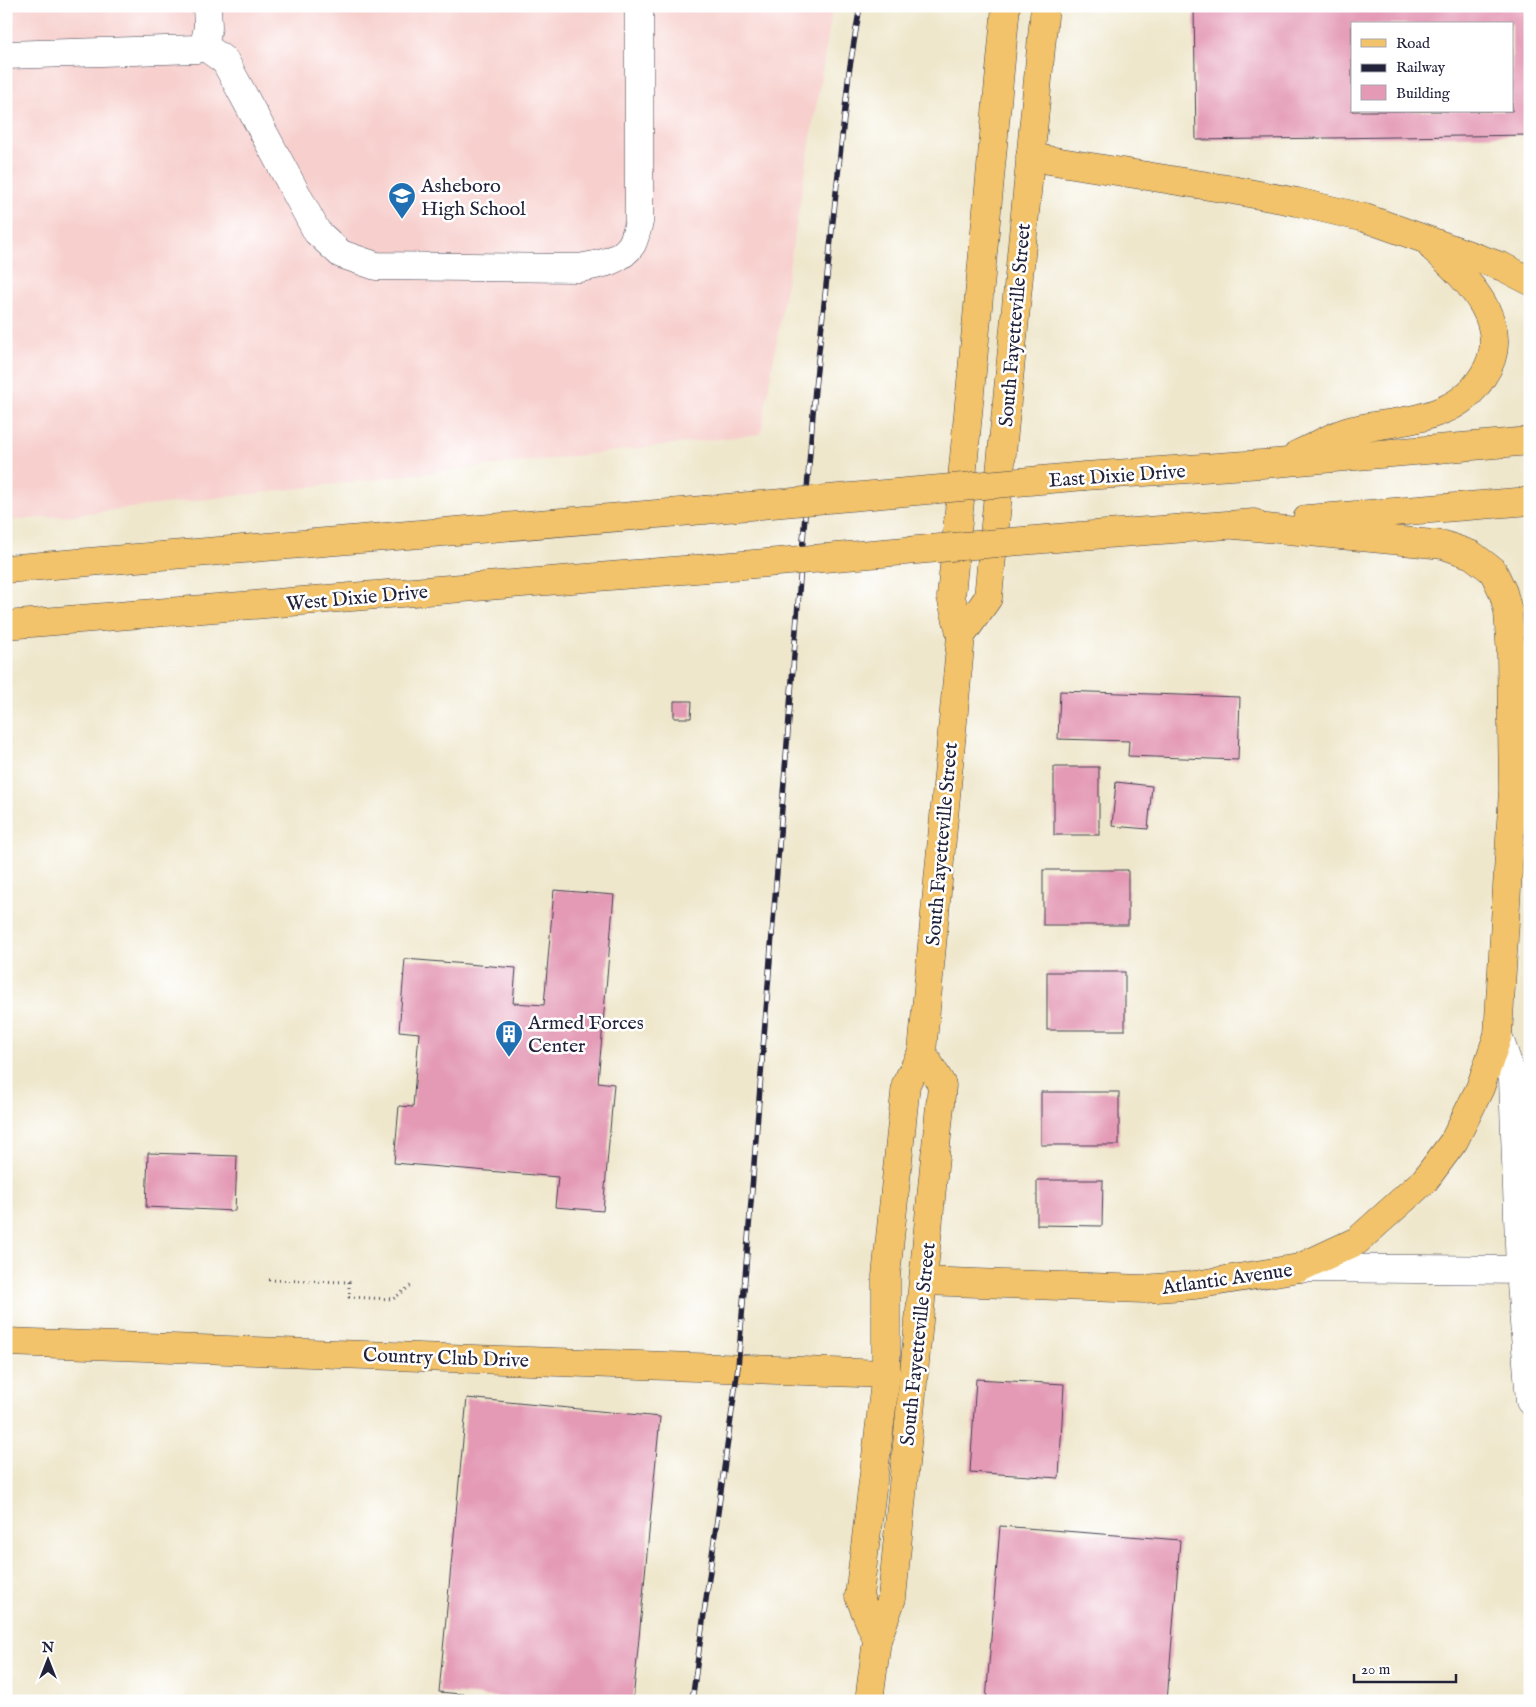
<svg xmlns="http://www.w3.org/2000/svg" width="1536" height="1707" viewBox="0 0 1536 1707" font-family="'IM FELL English',serif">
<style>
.built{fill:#f7d0ce}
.building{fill:#e49ab5;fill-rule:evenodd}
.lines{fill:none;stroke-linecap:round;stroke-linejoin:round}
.minor-casing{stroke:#414051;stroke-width:29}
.major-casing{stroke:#414051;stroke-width:29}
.path{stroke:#414051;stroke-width:3;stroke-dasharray:1 4;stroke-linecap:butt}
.minor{stroke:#fff;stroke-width:28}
.major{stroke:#f2c36a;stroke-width:28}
.rail-casing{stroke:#22223b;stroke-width:5.5}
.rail{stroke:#fff;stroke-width:4;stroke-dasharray:11;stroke-linecap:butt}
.major-bridge-casing{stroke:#414051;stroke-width:29;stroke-linecap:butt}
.major-bridge{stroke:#f2c36a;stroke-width:28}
.labels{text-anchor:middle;stroke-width:5;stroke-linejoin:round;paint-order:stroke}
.poi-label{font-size:20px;fill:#22223b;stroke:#fff;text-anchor:start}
.street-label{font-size:20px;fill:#22223b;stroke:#fff}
</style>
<rect width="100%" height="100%" fill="#fff"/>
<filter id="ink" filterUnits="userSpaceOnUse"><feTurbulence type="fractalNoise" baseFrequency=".02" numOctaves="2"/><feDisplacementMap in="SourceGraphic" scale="10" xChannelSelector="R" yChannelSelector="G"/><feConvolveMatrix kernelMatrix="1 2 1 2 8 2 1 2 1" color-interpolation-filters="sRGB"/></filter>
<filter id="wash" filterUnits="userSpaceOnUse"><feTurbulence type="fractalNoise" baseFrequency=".0096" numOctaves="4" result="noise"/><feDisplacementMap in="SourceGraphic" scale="20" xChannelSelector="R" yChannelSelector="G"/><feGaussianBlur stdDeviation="1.12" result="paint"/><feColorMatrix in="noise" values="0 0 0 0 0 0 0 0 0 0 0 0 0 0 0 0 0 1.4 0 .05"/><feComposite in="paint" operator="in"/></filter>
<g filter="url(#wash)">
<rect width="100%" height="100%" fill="#efe7cc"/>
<path class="built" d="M 6,6 L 833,6 L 761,434 L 72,515 L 6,521 Z"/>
<g id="blocks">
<g class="building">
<path d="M 1194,6 L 1530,6 L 1530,135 L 1196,140 ZM 1352,24 L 1512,24 L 1512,111 L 1352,111 Z"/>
<path d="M 1060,691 L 1240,697 L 1238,760 L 1128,756 L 1129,741 L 1058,739 Z"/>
<path d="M 674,701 L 692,701 L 691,718 L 674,718 Z"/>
<rect x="1054" y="767" width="45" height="68"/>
<path d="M 1116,782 L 1152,786 L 1148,829 L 1112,826 Z"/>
<rect x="1043" y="870" width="85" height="55"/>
<path d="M 554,890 L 614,895 L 598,1082 L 614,1084 L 603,1211 L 555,1207 L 558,1177 L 394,1163 L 399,1106 L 413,1107 L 419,1033 L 399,1031 L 405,959 L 516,968 L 513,1003 L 544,1005 Z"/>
<rect x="1047" y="972" width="78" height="58"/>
<rect x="1041" y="1092" width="78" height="53"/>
<path d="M 148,1153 L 237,1156 L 235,1211 L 146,1207 Z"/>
<path d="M 1037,1180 L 1103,1180 L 1102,1226 L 1037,1225 Z"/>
<path d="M 976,1379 L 1064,1384 L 1059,1478 L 970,1472 Z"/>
<path d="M 467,1398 L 660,1417 L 633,1701 L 515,1701 L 515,1699 L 439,1692 Z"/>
<path d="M 1000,1526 L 1180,1540 L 1167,1701 L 986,1701 Z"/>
</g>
</g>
</g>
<g filter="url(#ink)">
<use href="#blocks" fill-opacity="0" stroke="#414051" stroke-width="1"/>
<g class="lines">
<defs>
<g id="minor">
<path d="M 204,46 L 225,61 L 317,232 L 341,254 L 376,266 L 579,268 C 596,265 621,262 632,244 C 635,238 637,229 639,222 L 639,6"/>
<path d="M 6,55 L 197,49 L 204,46 L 208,27 L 207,6"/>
<path d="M 1498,1035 L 1513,1078 L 1520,1270 L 1530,1401"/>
<path d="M 1299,1268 L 1530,1270"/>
</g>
<g id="major">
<path d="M 1030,157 L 1227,189 L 1297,202 L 1365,218 L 1503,267 L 1530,281"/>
<path d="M 1298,454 C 1317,446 1338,432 1358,429 C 1387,423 1415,422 1443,410 C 1461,403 1473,392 1483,376 C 1516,327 1468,279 1433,248"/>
<path d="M 1085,476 L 1276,463 L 1530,441"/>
<path d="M 1307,519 L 1530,501"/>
<path d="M 1080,536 L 1254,523"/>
<path d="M 6,569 L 704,510"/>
<path d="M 6,625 L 708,568"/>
<path d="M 961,636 L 988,598 L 1045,6"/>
<path d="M 924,1281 L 1144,1289 L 1195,1285 L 1299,1268 L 1357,1241 L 1425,1180 L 1454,1141 L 1480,1088 L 1498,1035 L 1513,790 L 1511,656 L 1508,611 L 1503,592 L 1493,571 L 1472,555 L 1444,545 L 1235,525"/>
<path d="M 6,1342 L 886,1374"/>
<path d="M 877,1640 L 859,1596 L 886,1374 L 886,1276 L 906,1084 L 922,1052 L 961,636 L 951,597 L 1006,6"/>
<path d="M 869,1701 L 877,1640 L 892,1598 L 942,1085 L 922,1052"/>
</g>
</defs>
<use href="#minor" class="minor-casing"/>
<use href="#major" class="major-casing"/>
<path class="path" d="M 269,1280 L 349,1282 L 349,1297 L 393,1299 L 412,1285"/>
<use href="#minor" class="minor"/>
<use href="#major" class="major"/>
<defs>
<path id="rail" d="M 692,1701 L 738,1367 L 815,388 L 849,72 L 860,6"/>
</defs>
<use href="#rail" class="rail-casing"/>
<use href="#rail" class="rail"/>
<defs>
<g id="major-bridge">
<path d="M 704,510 L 1085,476"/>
<path d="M 708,568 L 1080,536"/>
</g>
</defs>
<use href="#major-bridge" class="major-bridge-casing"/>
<use href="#major-bridge" class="major-bridge"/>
</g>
</g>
<defs>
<symbol id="school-pin" viewBox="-11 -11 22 30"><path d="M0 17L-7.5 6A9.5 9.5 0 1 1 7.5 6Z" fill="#1f6fb2" stroke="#fff"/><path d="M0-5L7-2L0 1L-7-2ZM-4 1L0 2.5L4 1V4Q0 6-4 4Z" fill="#fff"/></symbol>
<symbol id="building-pin" viewBox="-11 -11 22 30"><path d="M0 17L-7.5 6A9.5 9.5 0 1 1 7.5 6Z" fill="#1f6fb2" stroke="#fff"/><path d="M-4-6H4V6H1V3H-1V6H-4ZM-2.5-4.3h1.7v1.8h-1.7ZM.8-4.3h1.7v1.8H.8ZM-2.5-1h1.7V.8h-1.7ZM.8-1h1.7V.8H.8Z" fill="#fff"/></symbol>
</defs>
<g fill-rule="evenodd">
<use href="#school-pin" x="386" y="180" width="32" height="43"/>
<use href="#building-pin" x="493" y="1018" width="32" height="43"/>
</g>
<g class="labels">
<g class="poi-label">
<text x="421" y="192">Asheboro<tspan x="421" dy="23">High School</tspan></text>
<text x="528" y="1029">Armed Forces<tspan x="528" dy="23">Center</tspan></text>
</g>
<g class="street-label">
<text transform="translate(1014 325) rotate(-85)" y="7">South Fayetteville Street</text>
<text transform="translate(1117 475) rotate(-4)" y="7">East Dixie Drive</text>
<text transform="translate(357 597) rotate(-5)" y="7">West Dixie Drive</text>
<text transform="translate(941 844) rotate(-85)" y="7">South Fayetteville Street</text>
<text transform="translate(1227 1278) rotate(-8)" y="7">Atlantic Avenue</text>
<text transform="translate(917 1344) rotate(-84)" y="7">South Fayetteville Street</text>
<text transform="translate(446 1357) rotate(2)" y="7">Country Club Drive</text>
</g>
</g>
<rect width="1536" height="1707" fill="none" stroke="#fff" stroke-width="25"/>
<rect x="1351" y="22" width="162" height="90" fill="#ffffff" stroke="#a7a7b1"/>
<rect x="1361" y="39" width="25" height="8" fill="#f2c36a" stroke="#a7a7b1"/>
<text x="1396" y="48" font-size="15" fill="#22223b">Road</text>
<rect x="1361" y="64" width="25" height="8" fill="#22223b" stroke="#a7a7b1"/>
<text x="1396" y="72" font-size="15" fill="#22223b">Railway</text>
<rect x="1361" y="85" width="25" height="15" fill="#e49ab5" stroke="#a7a7b1"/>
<text x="1396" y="98" font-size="15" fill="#22223b">Building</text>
<g transform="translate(48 1660)" stroke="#ffffff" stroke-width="4" paint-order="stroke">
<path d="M0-4L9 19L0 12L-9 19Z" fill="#22223b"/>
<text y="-8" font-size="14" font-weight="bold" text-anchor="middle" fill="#22223b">N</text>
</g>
<path d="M1354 1674v8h102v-8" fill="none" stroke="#22223b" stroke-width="2.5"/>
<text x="1361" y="1674" font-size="15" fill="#22223b" stroke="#ffffff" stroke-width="4" paint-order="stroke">20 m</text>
</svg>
